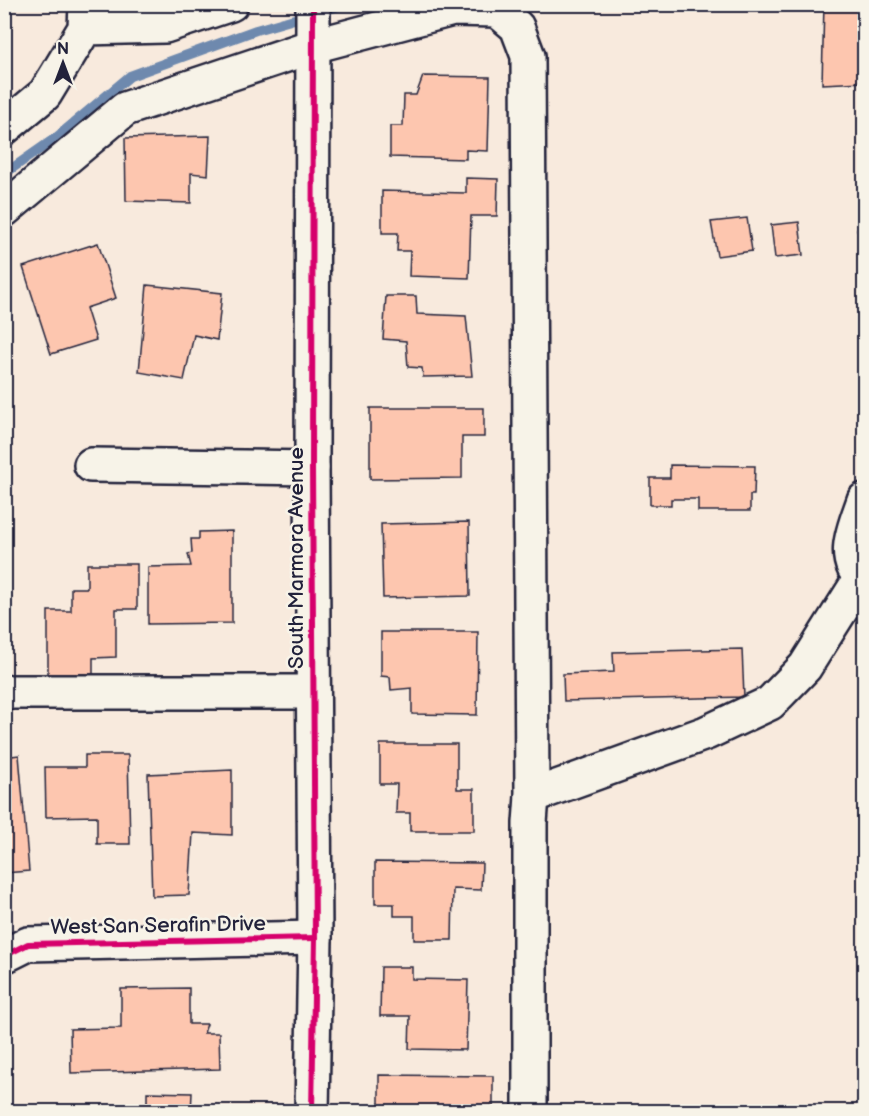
<svg xmlns="http://www.w3.org/2000/svg" width="869" height="1116" viewBox="0 0 869 1116" font-family="'Balsamiq Sans',sans-serif">
<style>
.lines{fill:none;stroke-linecap:round;stroke-linejoin:round}
.stream{stroke:#6e89ae;stroke-width:10}
.building{fill:#fdc6af;stroke:#22223b;stroke-width:1.5}
.minor-casing{stroke:#22223b;stroke-width:38}
.minor{stroke:#f7f3e8;stroke-width:33}
.cycleway-casing{stroke:#f7f3e8;stroke-width:10}
.cycleway{stroke:#d6006c;stroke-width:6}
.labels{text-anchor:middle;stroke-width:5;stroke-linejoin:round;paint-order:stroke}
.street-label{font-size:21px;fill:#22223b;stroke:#f7f3e8}
</style>
<rect width="100%" height="100%" fill="#f8eadd"/>
<filter id="ink" filterUnits="userSpaceOnUse"><feTurbulence type="fractalNoise" baseFrequency=".0167" numOctaves="2"/><feDisplacementMap in="SourceGraphic" scale="12" xChannelSelector="R" yChannelSelector="G"/><feConvolveMatrix kernelMatrix="1 2 1 2 8 2 1 2 1" color-interpolation-filters="sRGB"/></filter>
<g filter="url(#ink)">
<g class="lines">
<path class="stream" d="M 4,174 L 57,137 L 130,76 L 256,30 L 346,4"/>
</g>
<g class="building">
<path d="M 824,4 L 864,4 L 864,82 L 822,84 Z"/>
<path d="M 423,76 L 490,77 L 488,151 L 466,150 L 466,159 L 390,157 L 390,126 L 403,126 L 404,95 L 416,95 Z"/>
<path d="M 210,136 L 208,175 L 191,173 L 191,203 L 126,201 L 125,138 Z"/>
<path d="M 466,178 L 498,179 L 497,216 L 471,216 L 469,278 L 409,276 L 410,251 L 397,251 L 398,233 L 382,233 L 382,191 L 466,193 Z"/>
<path d="M 747,218 L 752,251 L 717,256 L 711,222 Z"/>
<path d="M 864,221 L 864,237 L 857,230 Z"/>
<path d="M 799,222 L 803,255 L 775,258 L 771,225 Z"/>
<path d="M 98,243 L 116,298 L 86,308 L 96,340 L 51,354 L 23,267 Z"/>
<path d="M 147,285 L 222,293 L 217,340 L 194,335 L 184,380 L 139,372 Z"/>
<path d="M 386,296 L 416,296 L 417,314 L 466,316 L 472,376 L 423,377 L 422,368 L 408,367 L 406,341 L 383,339 Z"/>
<path d="M 370,408 L 484,408 L 484,437 L 462,437 L 462,478 L 370,479 Z"/>
<path d="M 670,465 L 755,466 L 754,495 L 750,495 L 750,511 L 698,511 L 698,499 L 671,499 L 671,505 L 650,505 L 650,478 L 670,478 Z"/>
<path d="M 469,522 L 470,596 L 383,598 L 381,524 Z"/>
<path d="M 232,531 L 232,623 L 148,624 L 148,567 L 191,566 L 188,554 L 192,553 L 191,539 L 199,539 L 199,532 Z"/>
<path d="M 87,564 L 137,564 L 137,609 L 116,609 L 116,657 L 93,658 L 93,680 L 48,680 L 48,611 L 71,611 L 71,588 L 87,588 Z"/>
<path d="M 381,632 L 478,632 L 477,715 L 412,714 L 412,688 L 391,690 L 390,677 L 381,676 Z"/>
<path d="M 742,649 L 744,697 L 564,701 L 563,674 L 614,672 L 613,652 Z"/>
<path d="M 380,744 L 457,744 L 457,789 L 474,789 L 474,831 L 410,831 L 410,813 L 396,813 L 397,784 L 380,784 Z"/>
<path d="M 19,755 L 29,871 L 4,873 L 4,757 Z"/>
<path d="M 85,755 L 128,755 L 130,844 L 97,844 L 97,816 L 46,817 L 45,767 L 85,767 Z"/>
<path d="M 232,770 L 232,835 L 193,833 L 189,895 L 152,896 L 148,774 Z"/>
<path d="M 375,862 L 482,863 L 481,890 L 453,889 L 452,940 L 414,940 L 414,916 L 394,916 L 394,904 L 375,904 Z"/>
<path d="M 381,967 L 412,967 L 412,979 L 468,980 L 466,1050 L 409,1049 L 410,1016 L 380,1016 Z"/>
<path d="M 189,988 L 189,1024 L 207,1024 L 204,1033 L 219,1033 L 220,1069 L 71,1073 L 70,1029 L 121,1028 L 121,989 Z"/>
<path d="M 379,1075 L 493,1076 L 493,1107 L 465,1107 L 465,1112 L 379,1112 Z"/>
<path d="M 147,1092 L 192,1093 L 191,1112 L 147,1112 Z"/>
</g>
<g class="lines">
<defs>
<g id="minor">
<path d="M 85,28 L 165,26 L 231,4"/>
<path d="M 4,128 L 45,94 L 85,28 L 86,4"/>
<path d="M 4,210 L 125,109 L 313,46 L 453,9 L 497,10 L 517,27 L 528,56 L 532,796 L 530,823 L 530,1112"/>
<path d="M 91,465 L 312,468"/>
<path d="M 864,500 C 856,524 838,560 864,579"/>
<path d="M 4,692 L 313,692"/>
<path d="M 532,796 L 706,733 L 770,703 L 805,667 L 861,578"/>
<path d="M 4,956 L 28,944 L 315,938"/>
<path d="M 312,1112 L 315,938 L 312,468 L 313,4"/>
</g>
</defs>
<use href="#minor" class="minor-casing"/>
<use href="#minor" class="minor"/>
<defs>
<g id="cycleway">
<path d="M 4,956 L 28,944 L 315,938"/>
<path d="M 312,1112 L 315,938 L 312,468 L 313,4"/>
</g>
</defs>
<use href="#cycleway" class="cycleway-casing"/>
<use href="#cycleway" class="cycleway"/>
</g>
</g>
<g class="labels">
<g class="street-label">
<text transform="translate(296 558) rotate(-90)" y="7">South Marmora Avenue</text>
<text transform="translate(158 925) rotate(-1)" y="7">West San Serafin Drive</text>
</g>
</g>
<rect width="869" height="1116" fill="none" stroke="#f7f3e8" stroke-width="24"/>
<rect x="12" y="12" width="845" height="1092" fill="none" stroke="#22223b" stroke-width="2" filter="url(#ink)"/>
<g transform="translate(63 63)" stroke="#f7f3e8" stroke-width="4.5" paint-order="stroke">
<path d="M0-4.5L10 22L0 15L-10 22Z" fill="#22223b"/>
<text y="-9" font-size="16" font-weight="bold" text-anchor="middle" fill="#22223b">N</text>
</g>
</svg>
